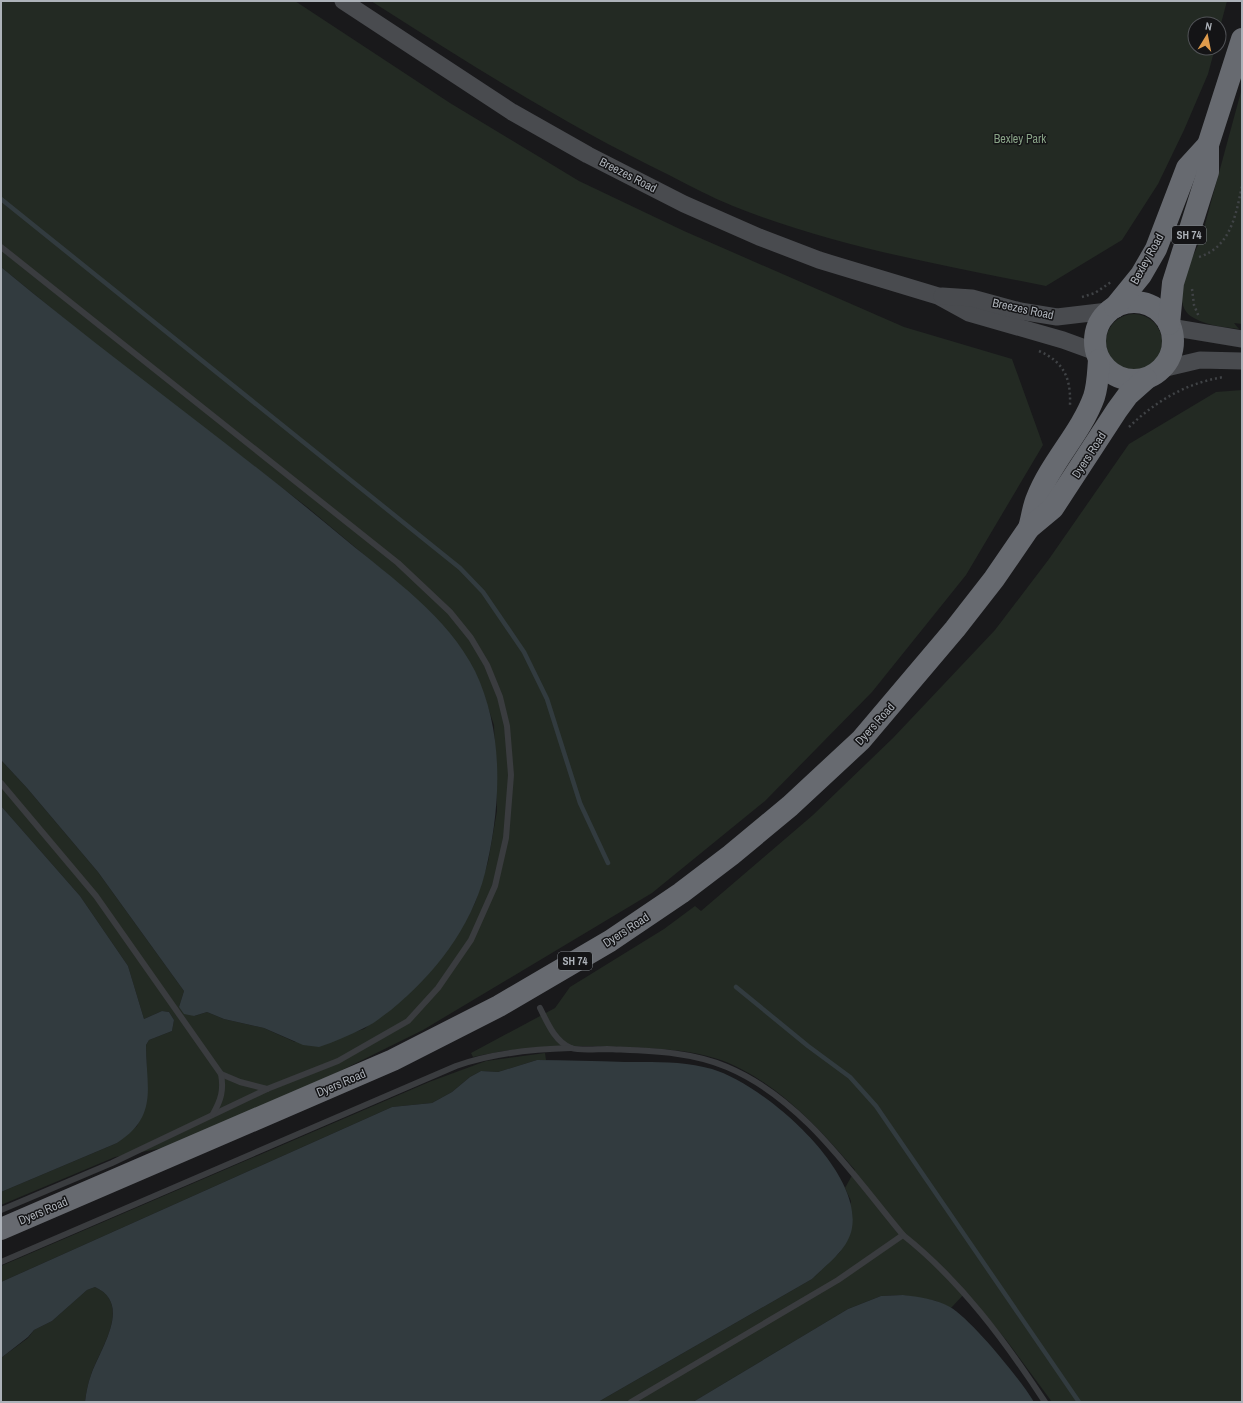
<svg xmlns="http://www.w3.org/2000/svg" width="1243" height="1403" viewBox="0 0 1243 1403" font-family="'Archivo Narrow',sans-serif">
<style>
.green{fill:#232a23}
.water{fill:#323b3f}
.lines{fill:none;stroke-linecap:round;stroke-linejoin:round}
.stream{stroke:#323b3f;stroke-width:4.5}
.path{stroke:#404346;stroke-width:2.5;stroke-dasharray:2 3;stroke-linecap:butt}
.lane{stroke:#3a3c3f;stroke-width:6}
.secondary{stroke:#494b4f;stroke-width:17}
.highway{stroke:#676a70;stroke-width:22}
.labels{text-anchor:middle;stroke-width:3;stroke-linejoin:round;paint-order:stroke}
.shield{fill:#141416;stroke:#7f8388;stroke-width:1}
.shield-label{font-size:11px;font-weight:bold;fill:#adb2b9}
.park-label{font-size:12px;fill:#88a286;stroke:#141416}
.street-label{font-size:12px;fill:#adb2b9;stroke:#141416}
</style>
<rect width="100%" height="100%" fill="#19191b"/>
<g class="green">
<path d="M 1,1 L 295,1 L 450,103 L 579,181 L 684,231 L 904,327 L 1012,359 L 1043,445 L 966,575 L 872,692 L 765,801 L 652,893 L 423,1030 L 330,1076 L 168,1147 L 115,1157 L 1,1205 L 1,1192 L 117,1143 L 137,1126 L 147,1101 L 146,1045 L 149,1040 L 172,1031 L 174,1020 L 169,1012 L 162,1011 L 144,1019 L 128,966 L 80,896 L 1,806 L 1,760 L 27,788 L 98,872 L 184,991 L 179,1007 L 194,1016 L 207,1012 L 224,1019 L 264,1028 L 295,1042 L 351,1033 L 364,1029 L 402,1000 L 424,979 L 456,937 L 468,917 L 475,903 L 488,862 L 497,811 L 494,725 L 483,693 L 453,638 L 430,612 L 399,584 L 307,507 L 100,348 L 1,267 Z"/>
<path d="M 371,1 L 1227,1 L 1219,31 L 1219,24 L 1195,24 L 1195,48 L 1215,48 L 1208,74 L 1184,130 L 1158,184 L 1122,240 L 1046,286 C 942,265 832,246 733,206 C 711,197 690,186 669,175 C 565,125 468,63 371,1 Z"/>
<path d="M 1242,88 L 1242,324 L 1234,323 L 1239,329 C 1224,327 1208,326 1194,318 C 1167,305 1192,258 1201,239 Z"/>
<circle cx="1134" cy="342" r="28"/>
<path d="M 1242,390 L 1242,1402 L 1052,1402 L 1007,1341 L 966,1292 L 951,1308 L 936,1301 L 903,1295 L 881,1296 L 848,1309 L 693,1402 L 598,1402 L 812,1279 L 840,1252 L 851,1201 L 845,1188 L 855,1170 C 822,1132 788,1094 743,1070 C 707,1050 667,1049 627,1047 C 575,1045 525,1045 473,1057 L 471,1053 L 555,1008 L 570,987 L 664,929 L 695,906 L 701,911 L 813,815 L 893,738 L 995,630 L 1049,559 L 1129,444 L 1216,392 Z"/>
<path d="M 545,1053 L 546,1060 L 537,1060 L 498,1072 L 481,1071 L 470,1077 L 452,1092 L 432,1103 L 392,1107 L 1,1282 L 1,1266 L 429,1082 L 486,1061 Z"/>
<path d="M 95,1287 C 133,1304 100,1349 91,1375 C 88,1383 86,1393 85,1402 L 1,1402 L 1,1358 L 28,1338 L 34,1330 L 52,1321 L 87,1290 Z"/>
</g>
<g class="water">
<path d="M 1,267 C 114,361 234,446 346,540 C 392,578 448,617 475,671 C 505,734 501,807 485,873 C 471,928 434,975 391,1010 C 382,1016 374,1024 364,1028 C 350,1035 334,1042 319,1047 L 303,1045 L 264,1028 L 224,1019 L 207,1012 L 194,1016 L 184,1014 L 179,1007 L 184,991 L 98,872 L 27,788 L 1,760 Z"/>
<path d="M 1,806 L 80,896 L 128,966 L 144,1019 L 162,1011 L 169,1012 L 174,1020 L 172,1031 L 149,1040 L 146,1045 C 146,1087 159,1116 117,1143 L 1,1192 Z"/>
<path d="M 537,1060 C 566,1060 595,1061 625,1062 C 654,1062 684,1061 712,1069 C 763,1084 862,1169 852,1228 C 848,1250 827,1264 812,1279 L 598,1402 L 85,1402 C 86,1393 88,1383 91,1375 C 100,1349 133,1304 95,1287 L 87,1290 L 52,1321 L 34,1330 L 28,1337 L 1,1358 L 1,1282 L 392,1107 L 432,1103 L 452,1092 L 470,1077 L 481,1071 L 498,1072 Z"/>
<path d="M 903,1295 C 919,1297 936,1299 950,1307 C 972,1320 1020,1379 1034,1402 L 693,1402 L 848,1309 L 881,1296 Z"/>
</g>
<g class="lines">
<g class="stream">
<path d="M 1,199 L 460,568 L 483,592 L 524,652 L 547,699 L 580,803 L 608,863"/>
<path d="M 736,987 L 808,1046 L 850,1077 L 876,1106 L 1079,1402"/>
</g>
<g class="path">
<path d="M 1199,257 C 1231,247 1236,214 1242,186"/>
<path d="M 1192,289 L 1194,305 L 1199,317"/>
<path d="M 1082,297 L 1095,293 L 1111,282"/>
<path d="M 1039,351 C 1064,362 1071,378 1070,405"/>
<path d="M 1129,427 C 1156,401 1186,383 1224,377"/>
</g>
<g class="lane">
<path d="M 1,247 L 398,563 L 450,612 L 471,638 L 487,665 L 500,697 L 507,726 L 511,775 L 506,838 L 495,886 L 471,940 L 438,988 L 408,1021 L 338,1061 L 267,1089 L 112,1163 L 1,1210"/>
<path d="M 1,783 L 96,896 L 221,1074 L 240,1082 L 267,1089"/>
<path d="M 540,1008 C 547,1022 555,1042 571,1048 C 581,1051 597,1049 607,1049 C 648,1051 689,1051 727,1067 C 803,1099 852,1174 903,1235 L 838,1280 L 631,1402"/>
<path d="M 213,1114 C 221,1100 224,1090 221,1074"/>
<path d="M 903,1235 C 961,1281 1005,1341 1045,1402"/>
<path d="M 1,1262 L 456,1066 C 493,1053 532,1049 571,1048"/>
</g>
<g class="secondary">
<path d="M 343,1 L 512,112 L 588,155 L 684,204 L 759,237 L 819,260 L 938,296 L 969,313 L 1063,340 L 1096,352"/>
<path d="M 942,296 L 972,298 L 1020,311 L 1057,317 L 1108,311"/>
<path d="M 1170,327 L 1242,339"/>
<path d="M 1162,369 L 1200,360 L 1242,361"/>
</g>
<g class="highway">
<circle cx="1134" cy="341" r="39"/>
<path d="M 1115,307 L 1141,275 L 1156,249 L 1187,168 L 1208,145"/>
<path d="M 1169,324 L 1173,283 L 1208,172 L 1208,145 L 1242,39"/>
<path d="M 1029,528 C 1032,518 1033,507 1037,498 C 1051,462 1081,433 1094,397 C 1098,385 1098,372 1099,360"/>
<path d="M 1,1229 L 393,1060 L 499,1006 L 610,941 L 681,893 L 731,855 L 790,806 L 861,740 L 955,629 L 994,579 L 1029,528 L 1053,508 L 1117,410 L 1128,395 L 1146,379"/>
</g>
</g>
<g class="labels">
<g class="shield">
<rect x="1172" y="226" width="34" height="18" rx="3"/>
<rect x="558" y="952" width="34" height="18" rx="3"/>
</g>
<g class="shield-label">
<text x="1189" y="239">SH 74</text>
<text x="575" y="965">SH 74</text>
</g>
<g class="park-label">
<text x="1020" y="143">Bexley Park</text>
</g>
<g class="street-label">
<text transform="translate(628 175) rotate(27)" y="4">Breezes Road</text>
<text transform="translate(1147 259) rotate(-61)" y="4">Bexley Road</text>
<text transform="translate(1023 309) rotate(12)" y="4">Breezes Road</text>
<text transform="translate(1089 455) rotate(-57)" y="4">Dyers Road</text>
<text transform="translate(875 724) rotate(-48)" y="4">Dyers Road</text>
<text transform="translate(626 930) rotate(-33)" y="4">Dyers Road</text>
<text transform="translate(341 1083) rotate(-23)" y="4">Dyers Road</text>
<text transform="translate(43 1211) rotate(-23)" y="4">Dyers Road</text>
</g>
</g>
<rect width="1243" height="1403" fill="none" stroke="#adb2b9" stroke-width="4"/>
<g transform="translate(1207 36) rotate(10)"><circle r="19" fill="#141416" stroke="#515357"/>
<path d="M0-3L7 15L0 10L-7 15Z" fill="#df9b4c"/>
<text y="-6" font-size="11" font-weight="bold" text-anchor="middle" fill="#adb2b9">N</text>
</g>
</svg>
